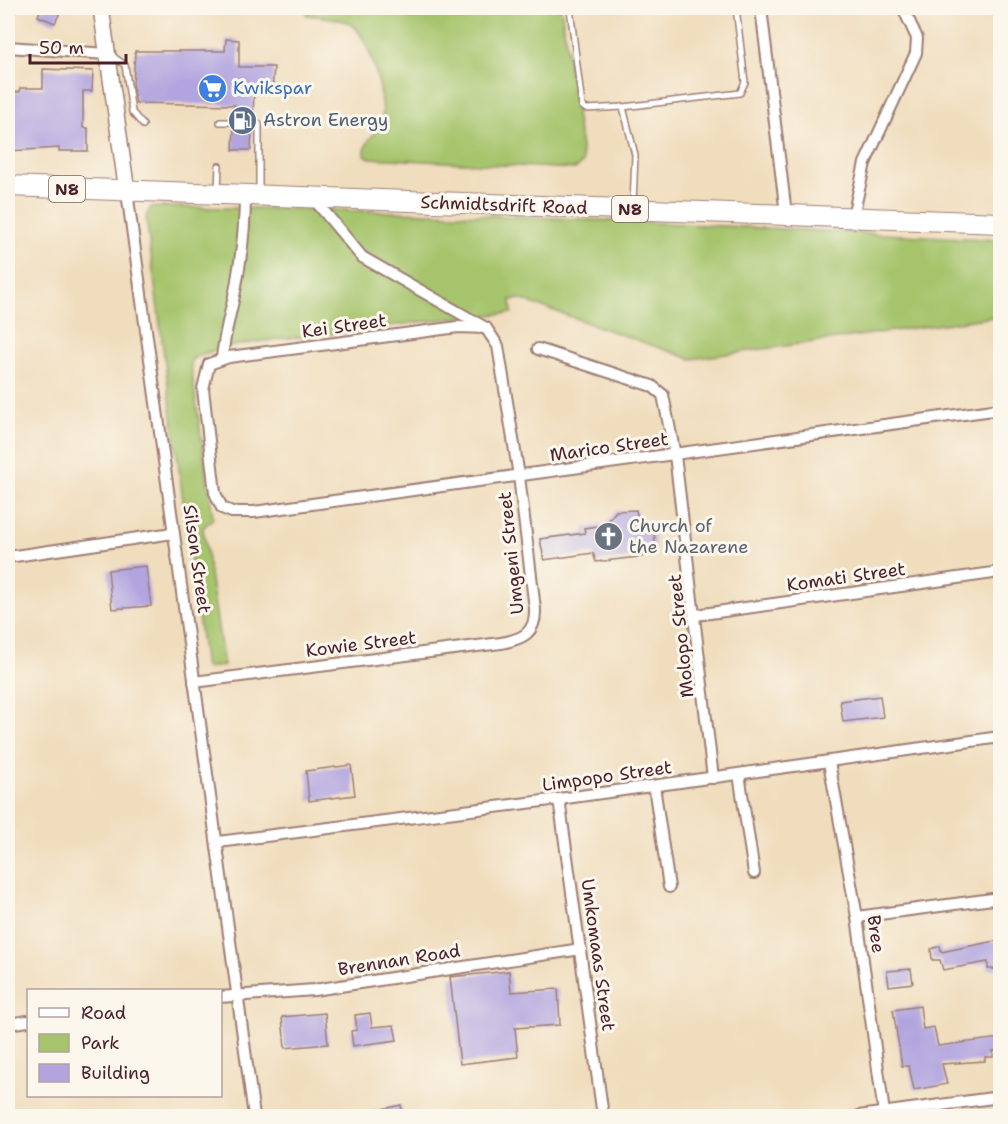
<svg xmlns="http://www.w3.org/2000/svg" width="1008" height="1124" viewBox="0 0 1008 1124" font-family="'Shantell Sans',sans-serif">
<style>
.green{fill:#a6c46c;stroke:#78724c;stroke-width:1.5}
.building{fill:#b1a4df}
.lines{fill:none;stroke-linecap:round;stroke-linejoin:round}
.lane-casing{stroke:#9d7e74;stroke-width:8}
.street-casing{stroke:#9d7e74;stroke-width:14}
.secondary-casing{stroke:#9d7e74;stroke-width:18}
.highway-casing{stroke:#9d7e74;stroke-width:22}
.lane{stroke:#fff;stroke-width:5}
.street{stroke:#fff;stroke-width:10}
.secondary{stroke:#fff;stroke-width:15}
.highway{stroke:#fff;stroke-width:20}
.labels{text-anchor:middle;stroke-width:6;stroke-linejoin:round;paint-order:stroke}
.shield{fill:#fbf7ec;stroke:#7f6065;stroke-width:1.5}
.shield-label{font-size:16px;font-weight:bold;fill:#4a1f2b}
.shop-label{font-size:18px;fill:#366cbe;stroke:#fbf7ec;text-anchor:start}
.service-label{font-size:18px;fill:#4e5e75;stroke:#fbf7ec;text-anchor:start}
.street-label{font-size:18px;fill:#4a1f2b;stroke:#fbf7ec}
.worship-label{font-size:18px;fill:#5b616d;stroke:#fbf7ec;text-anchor:start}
</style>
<rect width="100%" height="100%" fill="#fbf7ec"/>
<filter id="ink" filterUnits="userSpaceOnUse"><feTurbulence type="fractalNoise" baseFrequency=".0167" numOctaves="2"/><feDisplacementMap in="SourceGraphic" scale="12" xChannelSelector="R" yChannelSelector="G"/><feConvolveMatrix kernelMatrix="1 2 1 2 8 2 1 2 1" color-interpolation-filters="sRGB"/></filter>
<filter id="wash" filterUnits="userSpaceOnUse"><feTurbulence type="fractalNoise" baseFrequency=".008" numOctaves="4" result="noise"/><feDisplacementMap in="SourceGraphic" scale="24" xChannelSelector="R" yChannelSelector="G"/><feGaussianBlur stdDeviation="1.35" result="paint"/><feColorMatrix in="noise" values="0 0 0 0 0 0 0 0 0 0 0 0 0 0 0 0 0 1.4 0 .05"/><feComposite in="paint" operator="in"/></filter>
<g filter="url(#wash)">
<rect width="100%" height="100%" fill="#f0ddbd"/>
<g class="green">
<path d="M 306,8 L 561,8 L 583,162 L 575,169 L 370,158 L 365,155 C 363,140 379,133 382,119 C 386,99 369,36 352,25 C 340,17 321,17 307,15 Z"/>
<path d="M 151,207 C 434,209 717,226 1000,240 L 1000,316 L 691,359 L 520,299 L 511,300 L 512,313 C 448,317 383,327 319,335 C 278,340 231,341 192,359 L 191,367 L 213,518 L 203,528 L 224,666 L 205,668 L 146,217 Z"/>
</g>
<g id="blocks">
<g class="building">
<path d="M 41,8 L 62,8 L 55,23 L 38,16 Z"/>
<path d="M 226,39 L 239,40 L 239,67 L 274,67 L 272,92 L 254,91 L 253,117 L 247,121 L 252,127 L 251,150 L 233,150 L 234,127 L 239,123 L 234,117 L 235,105 L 136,103 L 133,87 L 135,51 L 225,51 Z"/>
<path d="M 43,69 L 93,71 L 92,91 L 83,91 L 83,128 L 88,128 L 88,151 L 59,151 L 59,148 L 8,151 L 8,92 L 20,92 L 20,88 L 43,88 Z"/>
<path d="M 636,510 L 639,523 L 654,522 L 655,555 L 596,562 L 593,553 L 544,560 L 540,539 L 585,533 L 584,528 L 605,525 L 616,511 Z"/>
<path d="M 146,566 L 151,606 L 112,609 L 108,570 Z"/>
<path d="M 880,696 L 883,717 L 843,722 L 840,701 Z"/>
<path d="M 351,765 L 355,795 L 309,801 L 306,771 Z"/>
<path d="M 1000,940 L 1000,969 L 988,969 L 988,962 L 943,970 L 940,960 L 932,960 L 931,949 L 940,946 L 941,952 Z"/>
<path d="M 911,969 L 913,983 L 889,986 L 887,971 Z"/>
<path d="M 509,971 L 511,992 L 558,989 L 560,1025 L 515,1028 L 518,1057 L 460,1064 L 450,977 Z"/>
<path d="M 920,1006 L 923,1029 L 934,1027 L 938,1046 L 1000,1038 L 1000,1050 L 993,1051 L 993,1057 L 985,1057 L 985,1061 L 942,1064 L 947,1084 L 914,1090 L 909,1066 L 902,1066 L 893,1010 Z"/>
<path d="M 325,1013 L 328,1044 L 285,1048 L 282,1017 Z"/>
<path d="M 370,1013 L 372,1027 L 394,1025 L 397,1040 L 353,1046 L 351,1031 L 357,1030 L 355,1015 Z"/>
<path d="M 401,1105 L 403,1116 L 369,1116 L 369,1112 Z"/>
</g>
</g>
</g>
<g filter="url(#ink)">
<use href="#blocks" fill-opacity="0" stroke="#9d7e74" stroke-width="1.5"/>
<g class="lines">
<defs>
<g id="lane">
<path d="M 570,8 L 582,106 L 586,109 L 623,107"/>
<path d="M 111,55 L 125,65 L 132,112 L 143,125"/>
<path d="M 220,122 L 234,122"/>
<path d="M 252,122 L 259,124 L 259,190"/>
<path d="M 218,190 L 219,166"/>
<path d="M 633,205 L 635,155 L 623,107 L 740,93 L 745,82 L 736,8"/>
</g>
<g id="street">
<path d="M 761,8 L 786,214"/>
<path d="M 8,47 L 107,54"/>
<path d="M 127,192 L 254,1116"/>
<path d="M 853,216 L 865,163 L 916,53 L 917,38 L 903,8"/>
<path d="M 486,328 L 458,327 L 229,357 L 209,364 L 203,389 L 215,493 L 222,508 L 232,512 L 254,512 L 1000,409"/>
<path d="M 538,349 L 652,386 L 663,395 L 675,455 L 713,778"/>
<path d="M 222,359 C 224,331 233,307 237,280 C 242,252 245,225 245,196"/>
<path d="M 8,557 L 173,533"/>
<path d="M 696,615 L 1000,572"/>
<path d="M 194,682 L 501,643 C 523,639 536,633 535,609 L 519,476 L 498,346 L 486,328 L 362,257 L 313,198"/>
<path d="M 829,762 L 857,917 L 884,1113"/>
<path d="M 739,774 L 754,873"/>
<path d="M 654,786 L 669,887"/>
<path d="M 559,799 L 603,1116"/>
<path d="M 218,842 L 559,799 L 1000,737"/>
<path d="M 857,917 L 1000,898"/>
<path d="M 220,997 L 314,990 L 581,949"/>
<path d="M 8,1024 L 28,1021"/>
<path d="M 859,1116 L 1000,1097"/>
</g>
<path id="secondary" d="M 101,8 L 127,192"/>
<path id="highway" d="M 8,186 L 1000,223"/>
</defs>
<use href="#lane" class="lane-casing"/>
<use href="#street" class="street-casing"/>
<use href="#secondary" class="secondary-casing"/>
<use href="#highway" class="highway-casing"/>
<use href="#lane" class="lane"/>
<use href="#street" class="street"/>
<use href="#secondary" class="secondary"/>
<use href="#highway" class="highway"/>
</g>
</g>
<defs>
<symbol id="supermarket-disc" viewBox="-11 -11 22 22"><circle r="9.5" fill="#3f7fe0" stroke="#fbf7ec"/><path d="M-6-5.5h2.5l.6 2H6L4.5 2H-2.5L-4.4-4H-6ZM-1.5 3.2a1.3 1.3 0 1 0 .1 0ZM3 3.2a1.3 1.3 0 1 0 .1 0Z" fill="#fff"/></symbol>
<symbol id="fuel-disc" viewBox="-11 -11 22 22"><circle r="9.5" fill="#5c6f8a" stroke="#fbf7ec"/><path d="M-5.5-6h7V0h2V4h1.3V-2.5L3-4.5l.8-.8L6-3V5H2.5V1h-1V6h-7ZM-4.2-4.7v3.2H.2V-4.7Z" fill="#fff"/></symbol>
<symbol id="church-disc" viewBox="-11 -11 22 22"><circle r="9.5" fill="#6b7280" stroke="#fbf7ec"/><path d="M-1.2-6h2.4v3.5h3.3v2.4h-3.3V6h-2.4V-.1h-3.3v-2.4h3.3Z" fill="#fff"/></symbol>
</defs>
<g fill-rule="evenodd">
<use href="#supermarket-disc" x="196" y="72" width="33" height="33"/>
<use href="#fuel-disc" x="226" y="104" width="33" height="33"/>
<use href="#church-disc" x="592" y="520" width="33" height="33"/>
</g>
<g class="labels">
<g class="shield">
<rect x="49" y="176" width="36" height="26" rx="4.5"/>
<rect x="612" y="196" width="36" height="26" rx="4.5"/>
</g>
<g class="shield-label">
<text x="67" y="195">N8</text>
<text x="630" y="215">N8</text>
</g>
<g class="shop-label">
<text x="233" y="94">Kwikspar</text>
</g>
<g class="service-label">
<text x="263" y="126">Astron Energy</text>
</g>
<g class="street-label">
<text transform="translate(504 205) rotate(2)" y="6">Schmidtsdrift Road</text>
<text transform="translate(344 326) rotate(-8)" y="6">Kei Street</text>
<text transform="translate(609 447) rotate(-8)" y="6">Marico Street</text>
<text transform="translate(511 553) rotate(-96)" y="6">Umgeni Street</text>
<text transform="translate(197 559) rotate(82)" y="6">Silson Street</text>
<text transform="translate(846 577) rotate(-8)" y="6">Komati Street</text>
<text transform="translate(681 636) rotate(-96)" y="6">Molopo Street</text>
<text transform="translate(361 644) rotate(-7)" y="6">Kowie Street</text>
<text transform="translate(607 776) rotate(-8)" y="6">Limpopo Street</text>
<text transform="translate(876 934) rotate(82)" y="6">Bree</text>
<text transform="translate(598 955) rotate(82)" y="6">Umkomaas Street</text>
<text transform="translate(399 960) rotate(-9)" y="6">Brennan Road</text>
</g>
<g class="worship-label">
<text x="629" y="532">Church of<tspan x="629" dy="21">the Nazarene</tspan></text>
</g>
</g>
<rect width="1008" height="1124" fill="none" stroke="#fbf7ec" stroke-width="30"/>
<rect x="27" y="989" width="195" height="108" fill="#fbf7ec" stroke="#b4a19f" stroke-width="1.5"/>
<rect x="39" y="1008" width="30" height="9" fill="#ffffff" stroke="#b4a19f" stroke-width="1.5"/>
<text x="81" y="1019" font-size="18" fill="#4a1f2b">Road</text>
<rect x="39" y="1034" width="30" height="18" fill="#a6c46c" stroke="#b4a19f" stroke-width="1.5"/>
<text x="81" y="1049" font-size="18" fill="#4a1f2b">Park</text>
<rect x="39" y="1064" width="30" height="18" fill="#b1a4df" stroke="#b4a19f" stroke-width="1.5"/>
<text x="81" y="1079" font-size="18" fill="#4a1f2b">Building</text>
<path d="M30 54v9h96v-9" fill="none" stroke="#4a1f2b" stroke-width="3"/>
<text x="39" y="54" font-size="18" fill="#4a1f2b" stroke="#fbf7ec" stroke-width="4.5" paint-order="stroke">50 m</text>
</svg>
